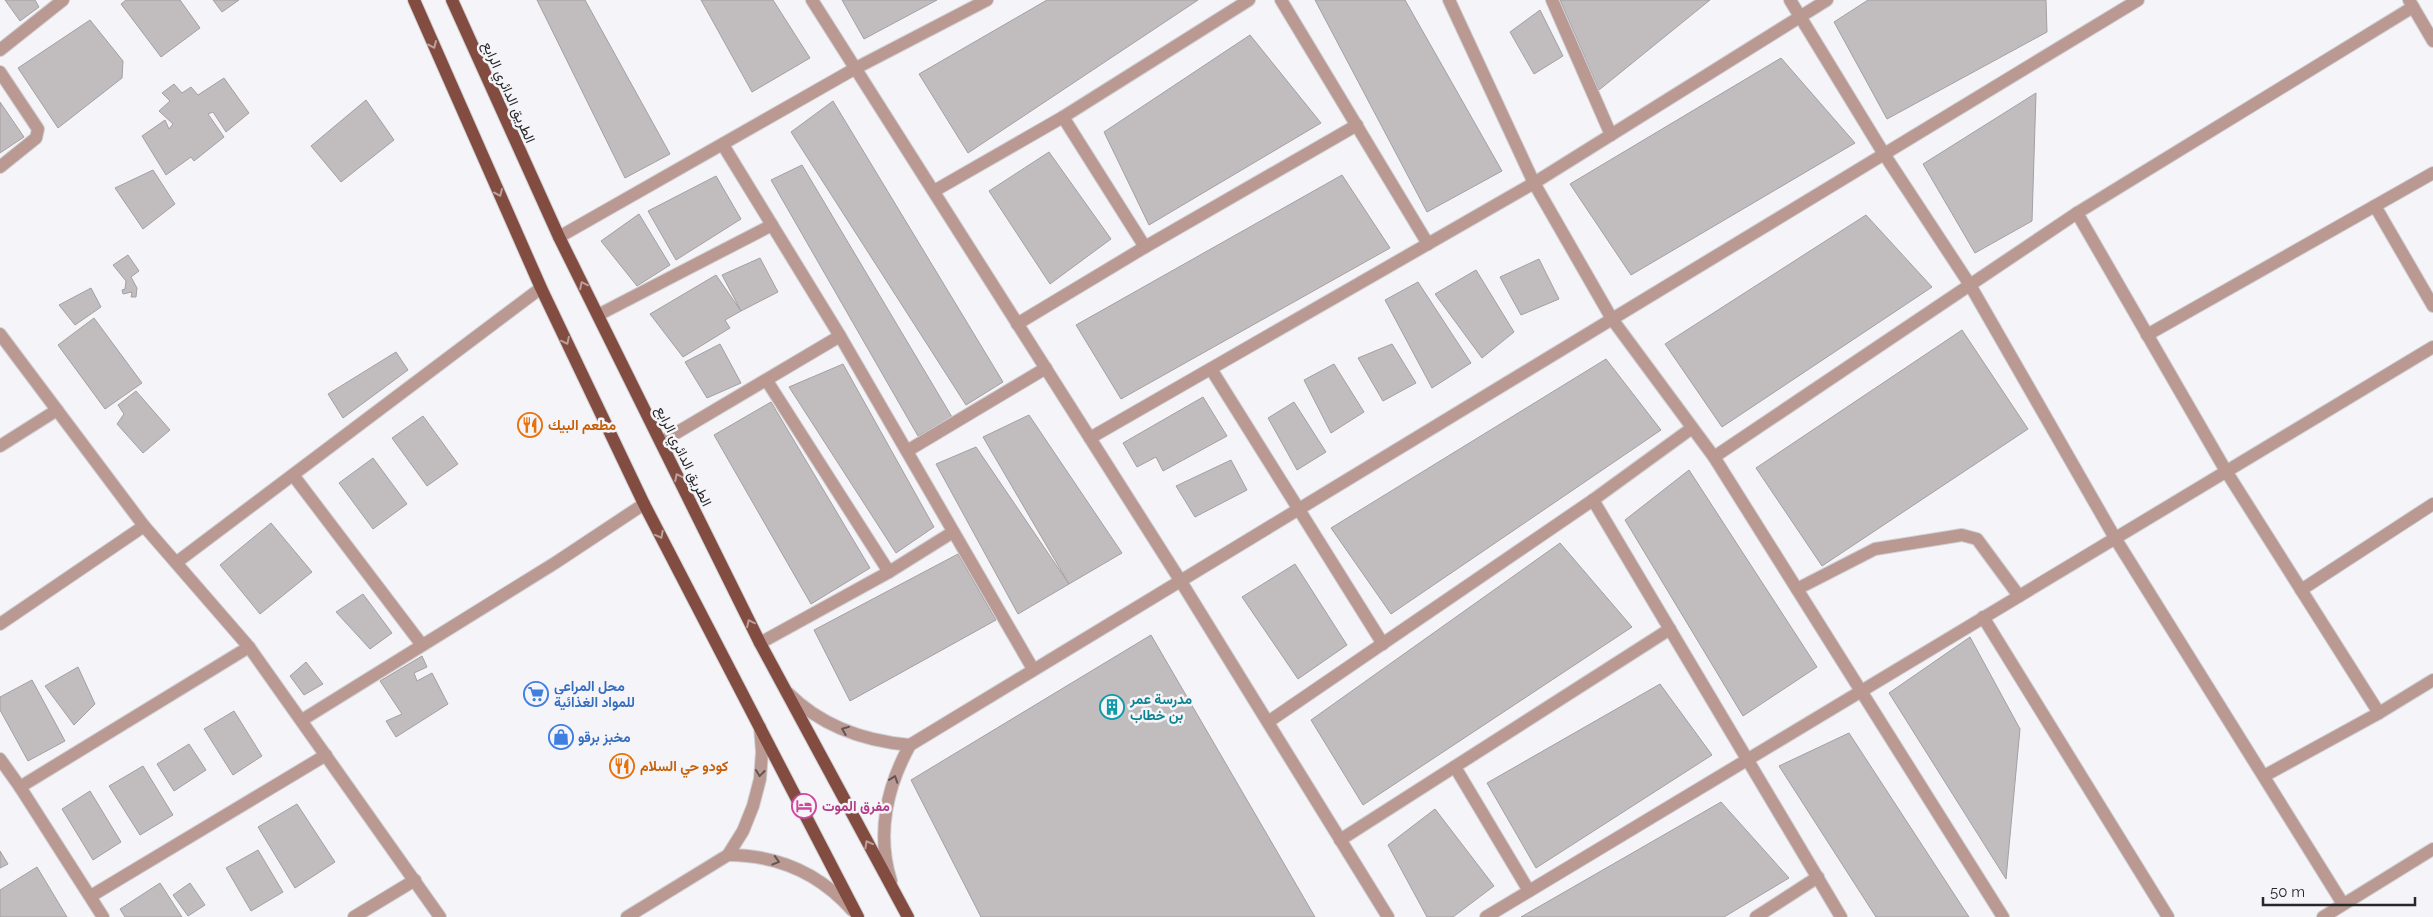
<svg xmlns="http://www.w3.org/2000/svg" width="2433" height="917" viewBox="0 0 2433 917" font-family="Raleway,Vazirmatn,sans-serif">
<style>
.building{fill:#c1bdbf;stroke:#a4a0a2}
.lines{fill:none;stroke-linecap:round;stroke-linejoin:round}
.minor-casing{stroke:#d0d0d4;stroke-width:14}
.tertiary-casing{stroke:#d0d0d4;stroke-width:14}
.primary-casing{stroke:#d0d0d4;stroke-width:14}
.minor{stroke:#b99992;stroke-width:12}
.tertiary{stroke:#b99992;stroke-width:12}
.primary{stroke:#824c41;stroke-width:12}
.oneway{stroke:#bca09d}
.oneway2{stroke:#625553}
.labels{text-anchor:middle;stroke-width:5;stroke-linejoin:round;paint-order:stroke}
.street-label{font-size:14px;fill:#282829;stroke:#f5f5f9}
.food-label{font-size:14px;font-weight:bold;fill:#c56008;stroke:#f5f5f9;text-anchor:start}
.shop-label{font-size:14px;font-weight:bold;fill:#366cbe;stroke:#f5f5f9;text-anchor:start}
.culture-label{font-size:14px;font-weight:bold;fill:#0d838f;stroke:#f5f5f9;text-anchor:start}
.hotel-label{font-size:14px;font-weight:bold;fill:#b23c85;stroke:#f5f5f9;text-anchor:start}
</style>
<rect width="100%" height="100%" fill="#f5f5f9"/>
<g class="building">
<path d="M 5,0 L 35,0 L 39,7 L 20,21 Z"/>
<path d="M 126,0 L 180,0 L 200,28 L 161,57 L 121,4 Z"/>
<path d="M 213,0 L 239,0 L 222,12 Z"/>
<path d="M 537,0 L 585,0 L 670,154 L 625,178 Z"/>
<path d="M 701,0 L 773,0 L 810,58 L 752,92 Z"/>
<path d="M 842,0 L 937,0 L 864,39 Z"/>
<path d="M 1047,0 L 1198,0 L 968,153 L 919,74 Z"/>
<path d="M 1315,0 L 1405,0 L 1502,171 L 1427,212 Z"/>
<path d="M 1560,0 L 1710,0 L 1599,90 Z"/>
<path d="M 1868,0 L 2046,0 L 2047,32 L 1887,119 L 1834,22 Z"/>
<path d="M 1540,10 L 1563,56 L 1534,74 L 1510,32 Z"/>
<path d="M 90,20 L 123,61 L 122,78 L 58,128 L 18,68 Z"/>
<path d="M 1250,35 L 1321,123 L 1149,225 L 1104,132 Z"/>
<path d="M 1781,58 L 1855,143 L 1631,275 L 1570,184 Z"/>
<path d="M 224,78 L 249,113 L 226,132 L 213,112 L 208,114 L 224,137 L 194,161 L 191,157 L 166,175 L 142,136 L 165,120 L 169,129 L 173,124 L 159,111 L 170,101 L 162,93 L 174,84 L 182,93 L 191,87 L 198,95 Z"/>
<path d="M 2036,93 L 2032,221 L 1975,253 L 1923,164 Z"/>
<path d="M 366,100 L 394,140 L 341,182 L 311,146 Z"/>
<path d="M 833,101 L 1003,382 L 966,405 L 791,132 Z"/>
<path d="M 0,102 L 24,137 L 0,153 Z"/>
<path d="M 1049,152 L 1111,239 L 1050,284 L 989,191 Z"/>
<path d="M 802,165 L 952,417 L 918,436 L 771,180 Z"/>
<path d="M 153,170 L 175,204 L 143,229 L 115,188 Z"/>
<path d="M 1342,175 L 1390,248 L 1121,399 L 1076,325 Z"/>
<path d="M 716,176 L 741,219 L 676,260 L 648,211 Z"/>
<path d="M 639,214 L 670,265 L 637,286 L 601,241 Z"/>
<path d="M 1866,215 L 1932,287 L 1722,427 L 1665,344 Z"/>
<path d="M 128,255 L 139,271 L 131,277 L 137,288 L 136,297 L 131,297 L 132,292 L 123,294 L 122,290 L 125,289 L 126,281 L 113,265 Z"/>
<path d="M 760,258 L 778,292 L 741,311 L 722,275 Z"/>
<path d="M 1539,259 L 1559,299 L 1521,315 L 1500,277 Z"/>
<path d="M 1476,270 L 1514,332 L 1482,358 L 1435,294 Z"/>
<path d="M 716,275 L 741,311 L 725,320 L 730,328 L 683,357 L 650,314 Z"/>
<path d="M 1418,282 L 1471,363 L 1432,388 L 1385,300 Z"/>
<path d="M 91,288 L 101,307 L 75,325 L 59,305 Z"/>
<path d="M 94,318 L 142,383 L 105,409 L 58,345 Z"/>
<path d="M 1962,330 L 2028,429 L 1822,566 L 1756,468 Z"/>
<path d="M 720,344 L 741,383 L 707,398 L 685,362 Z"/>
<path d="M 1392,344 L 1416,383 L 1383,401 L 1358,358 Z"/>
<path d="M 396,352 L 408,370 L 343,418 L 328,394 Z"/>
<path d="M 1606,359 L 1661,430 L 1391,614 L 1331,528 Z"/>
<path d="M 843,364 L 934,527 L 896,553 L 789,387 Z"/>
<path d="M 1334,364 L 1364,412 L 1331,433 L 1304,380 Z"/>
<path d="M 136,391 L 170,430 L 143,453 L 117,424 L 124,414 L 118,405 Z"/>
<path d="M 1203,397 L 1227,436 L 1163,471 L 1156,457 L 1137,467 L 1123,443 Z"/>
<path d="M 771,402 L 870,568 L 811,604 L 714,435 Z"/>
<path d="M 1294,402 L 1326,452 L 1297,470 L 1268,418 Z"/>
<path d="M 1029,415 L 1122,553 L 1069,584 L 983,437 Z"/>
<path d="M 423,416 L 458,464 L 427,486 L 392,438 Z"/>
<path d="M 976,447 L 1069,584 L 1018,614 L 936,464 Z"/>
<path d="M 373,458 L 407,504 L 373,529 L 339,483 Z"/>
<path d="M 1231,460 L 1247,490 L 1195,517 L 1176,486 Z"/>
<path d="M 1689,470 L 1817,667 L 1743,716 L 1625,520 Z"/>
<path d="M 271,523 L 312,572 L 260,614 L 220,565 Z"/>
<path d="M 1560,543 L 1632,627 L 1363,805 L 1311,720 Z"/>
<path d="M 958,554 L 996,620 L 850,701 L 814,630 Z"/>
<path d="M 1295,564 L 1347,645 L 1298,679 L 1242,597 Z"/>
<path d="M 363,594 L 392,633 L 370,649 L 336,612 Z"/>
<path d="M 1151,635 L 1315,917 L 981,917 L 911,780 Z"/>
<path d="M 1970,637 L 2020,729 L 2006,879 L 1889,693 Z"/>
<path d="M 422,656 L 427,667 L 414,673 L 417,681 L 432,673 L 448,704 L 396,737 L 386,721 L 402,714 L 380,681 Z"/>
<path d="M 306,662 L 323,684 L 304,695 L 290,676 Z"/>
<path d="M 78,667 L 95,704 L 74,725 L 45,686 Z"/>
<path d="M 32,680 L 65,741 L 28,761 L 0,710 L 0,697 Z"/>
<path d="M 1660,684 L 1712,755 L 1536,868 L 1487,783 Z"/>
<path d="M 234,711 L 262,756 L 233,775 L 204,729 Z"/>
<path d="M 1849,733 L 1969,917 L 1876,917 L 1779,766 Z"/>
<path d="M 189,744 L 206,770 L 174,791 L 157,764 Z"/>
<path d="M 143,766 L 173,815 L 140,835 L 109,786 Z"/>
<path d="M 90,791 L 121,842 L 93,860 L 62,809 Z"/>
<path d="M 1721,802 L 1789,878 L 1724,917 L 1521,917 Z"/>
<path d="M 297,804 L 335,862 L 295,888 L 258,827 Z"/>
<path d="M 1435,809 L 1494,886 L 1453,917 L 1427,917 L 1388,845 Z"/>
<path d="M 258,850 L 283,892 L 251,911 L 226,868 Z"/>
<path d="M 0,851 L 8,864 L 0,868 Z"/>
<path d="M 37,867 L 67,917 L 0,917 L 0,890 Z"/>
<path d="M 160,883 L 182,917 L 125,917 L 120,909 Z"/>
<path d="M 190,883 L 205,905 L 188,916 L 173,895 Z"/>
</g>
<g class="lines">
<defs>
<g id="minor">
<path d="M 812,0 L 1180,580 L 1388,917"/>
<path d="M 1281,0 L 1428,244"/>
<path d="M 1449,0 L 1534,183 L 1612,319 L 1714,457 L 2003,917"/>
<path d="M 1552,0 L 1611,135"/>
<path d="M 1790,0 L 1884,154 L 1970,285 L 2115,538 L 2343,904"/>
<path d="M 2409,0 L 2433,41"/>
<path d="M 0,50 L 63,0"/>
<path d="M 0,72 L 38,129 L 36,138 L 0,167"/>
<path d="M 1063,117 L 1145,247"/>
<path d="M 723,145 L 840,336 L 1033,669"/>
<path d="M 934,191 L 1063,117 L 1249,0"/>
<path d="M 2375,206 L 2433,306"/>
<path d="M 2077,213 L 2226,471 L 2379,713 L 2264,776"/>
<path d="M 559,237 L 856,68 L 987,0"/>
<path d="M 598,315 L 772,225"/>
<path d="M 1017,324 L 1145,247 L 1357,125"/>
<path d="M 0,334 L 144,526 L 249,647 L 440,917"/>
<path d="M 2147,335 L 2433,173"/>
<path d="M 1211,369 L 1383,644"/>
<path d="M 767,381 L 889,572"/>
<path d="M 1090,438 L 1534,183 L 1827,0"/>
<path d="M 661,442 L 840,336"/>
<path d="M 0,446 L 57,410"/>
<path d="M 907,451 L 1046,368"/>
<path d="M 1714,457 L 2077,213 L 2413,7"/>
<path d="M 293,475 L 422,645"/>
<path d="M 1593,500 L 1841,917"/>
<path d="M 177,562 L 541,288"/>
<path d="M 1797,589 L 1875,549 L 1962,535 L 1977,539 L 2019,596"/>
<path d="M 2301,590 L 2433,504"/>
<path d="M 1983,617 L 2168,917"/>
<path d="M 0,624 L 144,526"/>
<path d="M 760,643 L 889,572 L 953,532"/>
<path d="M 2379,713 L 2433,680"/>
<path d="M 302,720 L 555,563 L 644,504"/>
<path d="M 1268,722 L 1593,500 L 1692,428"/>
<path d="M 0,759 L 20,787 L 103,917"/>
<path d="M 1455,767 L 1529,891"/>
<path d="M 20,787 L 249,647"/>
<path d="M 1340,840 L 1670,629"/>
<path d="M 91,896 L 326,755"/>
<path d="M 354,917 L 415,880"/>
<path d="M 1486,917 L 2433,347"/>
<path d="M 1756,917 L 1818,877"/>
<path d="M 2323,917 L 2433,849"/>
</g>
<g id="tertiary">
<path d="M 788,693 C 821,726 864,741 910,745"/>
<path d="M 728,855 C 777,855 819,873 852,910"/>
<path d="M 891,881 C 876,834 887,786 910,745 L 2138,0"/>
<path d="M 627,917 L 728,855 L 743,831 L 753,806 L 760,779 L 762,752 L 760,727"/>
</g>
<g id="primary">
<path d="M 414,0 L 541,288 L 644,504 L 858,917"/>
<path d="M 452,0 L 559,237 L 760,643 L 908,917"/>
</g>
</defs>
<use href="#minor" class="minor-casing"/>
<use href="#tertiary" class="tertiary-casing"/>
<use href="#primary" class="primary-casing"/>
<use href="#minor" class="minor"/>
<use href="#tertiary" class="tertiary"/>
<use href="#primary" class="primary"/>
</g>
<defs><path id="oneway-chevron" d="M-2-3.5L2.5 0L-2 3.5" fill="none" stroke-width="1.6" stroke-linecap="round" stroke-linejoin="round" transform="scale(1.25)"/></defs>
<g class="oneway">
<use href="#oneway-chevron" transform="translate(433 45) rotate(66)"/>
<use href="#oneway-chevron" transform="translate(499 193) rotate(66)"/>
<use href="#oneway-chevron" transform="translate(583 285) rotate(-116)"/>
<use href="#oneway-chevron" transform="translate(566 341) rotate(64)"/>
<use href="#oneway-chevron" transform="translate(678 477) rotate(-116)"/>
<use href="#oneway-chevron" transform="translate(660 535) rotate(62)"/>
<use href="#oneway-chevron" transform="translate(750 623) rotate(-116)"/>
<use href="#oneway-chevron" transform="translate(868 844) rotate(-119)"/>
</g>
<g class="oneway2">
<use href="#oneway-chevron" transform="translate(845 730) rotate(-158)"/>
<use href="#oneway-chevron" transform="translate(760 773) rotate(96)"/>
<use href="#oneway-chevron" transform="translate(894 779) rotate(-71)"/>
<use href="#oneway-chevron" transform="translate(776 861) rotate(16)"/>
</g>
<defs>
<symbol id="restaurant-ring" viewBox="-11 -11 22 22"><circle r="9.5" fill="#f5f5f9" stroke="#e8710a" stroke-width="1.5"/><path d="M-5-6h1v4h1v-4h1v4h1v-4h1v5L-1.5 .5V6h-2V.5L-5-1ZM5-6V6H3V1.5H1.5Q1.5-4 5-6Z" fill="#e8710a"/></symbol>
<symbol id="supermarket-ring" viewBox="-11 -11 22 22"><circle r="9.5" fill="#f5f5f9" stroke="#3f7fe0" stroke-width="1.5"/><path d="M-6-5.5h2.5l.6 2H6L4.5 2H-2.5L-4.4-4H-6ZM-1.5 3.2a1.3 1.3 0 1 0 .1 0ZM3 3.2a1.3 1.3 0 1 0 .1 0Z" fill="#3f7fe0"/></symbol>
<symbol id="building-ring" viewBox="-11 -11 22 22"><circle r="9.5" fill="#f5f5f9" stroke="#0f9aa8" stroke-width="1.5"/><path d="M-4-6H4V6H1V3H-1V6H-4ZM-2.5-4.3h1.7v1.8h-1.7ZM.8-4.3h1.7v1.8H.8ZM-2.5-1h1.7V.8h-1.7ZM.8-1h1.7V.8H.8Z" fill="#0f9aa8"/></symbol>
<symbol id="shop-ring" viewBox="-11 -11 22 22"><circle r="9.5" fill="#f5f5f9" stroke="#3f7fe0" stroke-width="1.5"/><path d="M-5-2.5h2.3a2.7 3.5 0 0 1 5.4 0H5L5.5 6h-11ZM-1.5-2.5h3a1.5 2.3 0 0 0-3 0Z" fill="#3f7fe0"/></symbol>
<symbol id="hotel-ring" viewBox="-11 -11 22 22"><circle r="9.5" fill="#f5f5f9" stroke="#d1479c" stroke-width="1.5"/><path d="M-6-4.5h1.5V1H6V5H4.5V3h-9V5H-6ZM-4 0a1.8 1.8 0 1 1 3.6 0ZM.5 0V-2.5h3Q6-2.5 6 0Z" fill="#d1479c"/></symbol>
</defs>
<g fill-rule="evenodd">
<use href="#restaurant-ring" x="516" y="411" width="28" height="28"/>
<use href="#supermarket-ring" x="522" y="680" width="28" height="28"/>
<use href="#building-ring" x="1098" y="693" width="28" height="28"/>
<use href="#shop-ring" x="547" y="723" width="28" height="28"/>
<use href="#restaurant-ring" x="608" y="752" width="28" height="28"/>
<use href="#hotel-ring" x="790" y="792" width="28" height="28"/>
</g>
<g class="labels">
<g class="street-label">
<text transform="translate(509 92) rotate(66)" y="5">الطريق الدائري الرابع</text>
<text transform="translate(684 456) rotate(64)" y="5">الطريق الدائري الرابع</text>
</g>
<g class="food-label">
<text x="548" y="430">مطعم البيك</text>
<text x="640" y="771">كودو حي السلام</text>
</g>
<g class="shop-label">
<text x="554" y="691">محل المراعي<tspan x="554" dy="16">للمواد الغذائية</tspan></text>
<text x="578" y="742">مخبز برقو</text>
</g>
<g class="culture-label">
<text x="1130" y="704">مدرسة عمر<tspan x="1130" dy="16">بن خطاب</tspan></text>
</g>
<g class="hotel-label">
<text x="822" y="811">مفرق الموت</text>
</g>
</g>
<path d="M2263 897v8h152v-8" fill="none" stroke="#282829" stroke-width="2.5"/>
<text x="2270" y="897" font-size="15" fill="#282829" stroke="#f5f5f9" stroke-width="4" paint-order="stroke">50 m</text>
</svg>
